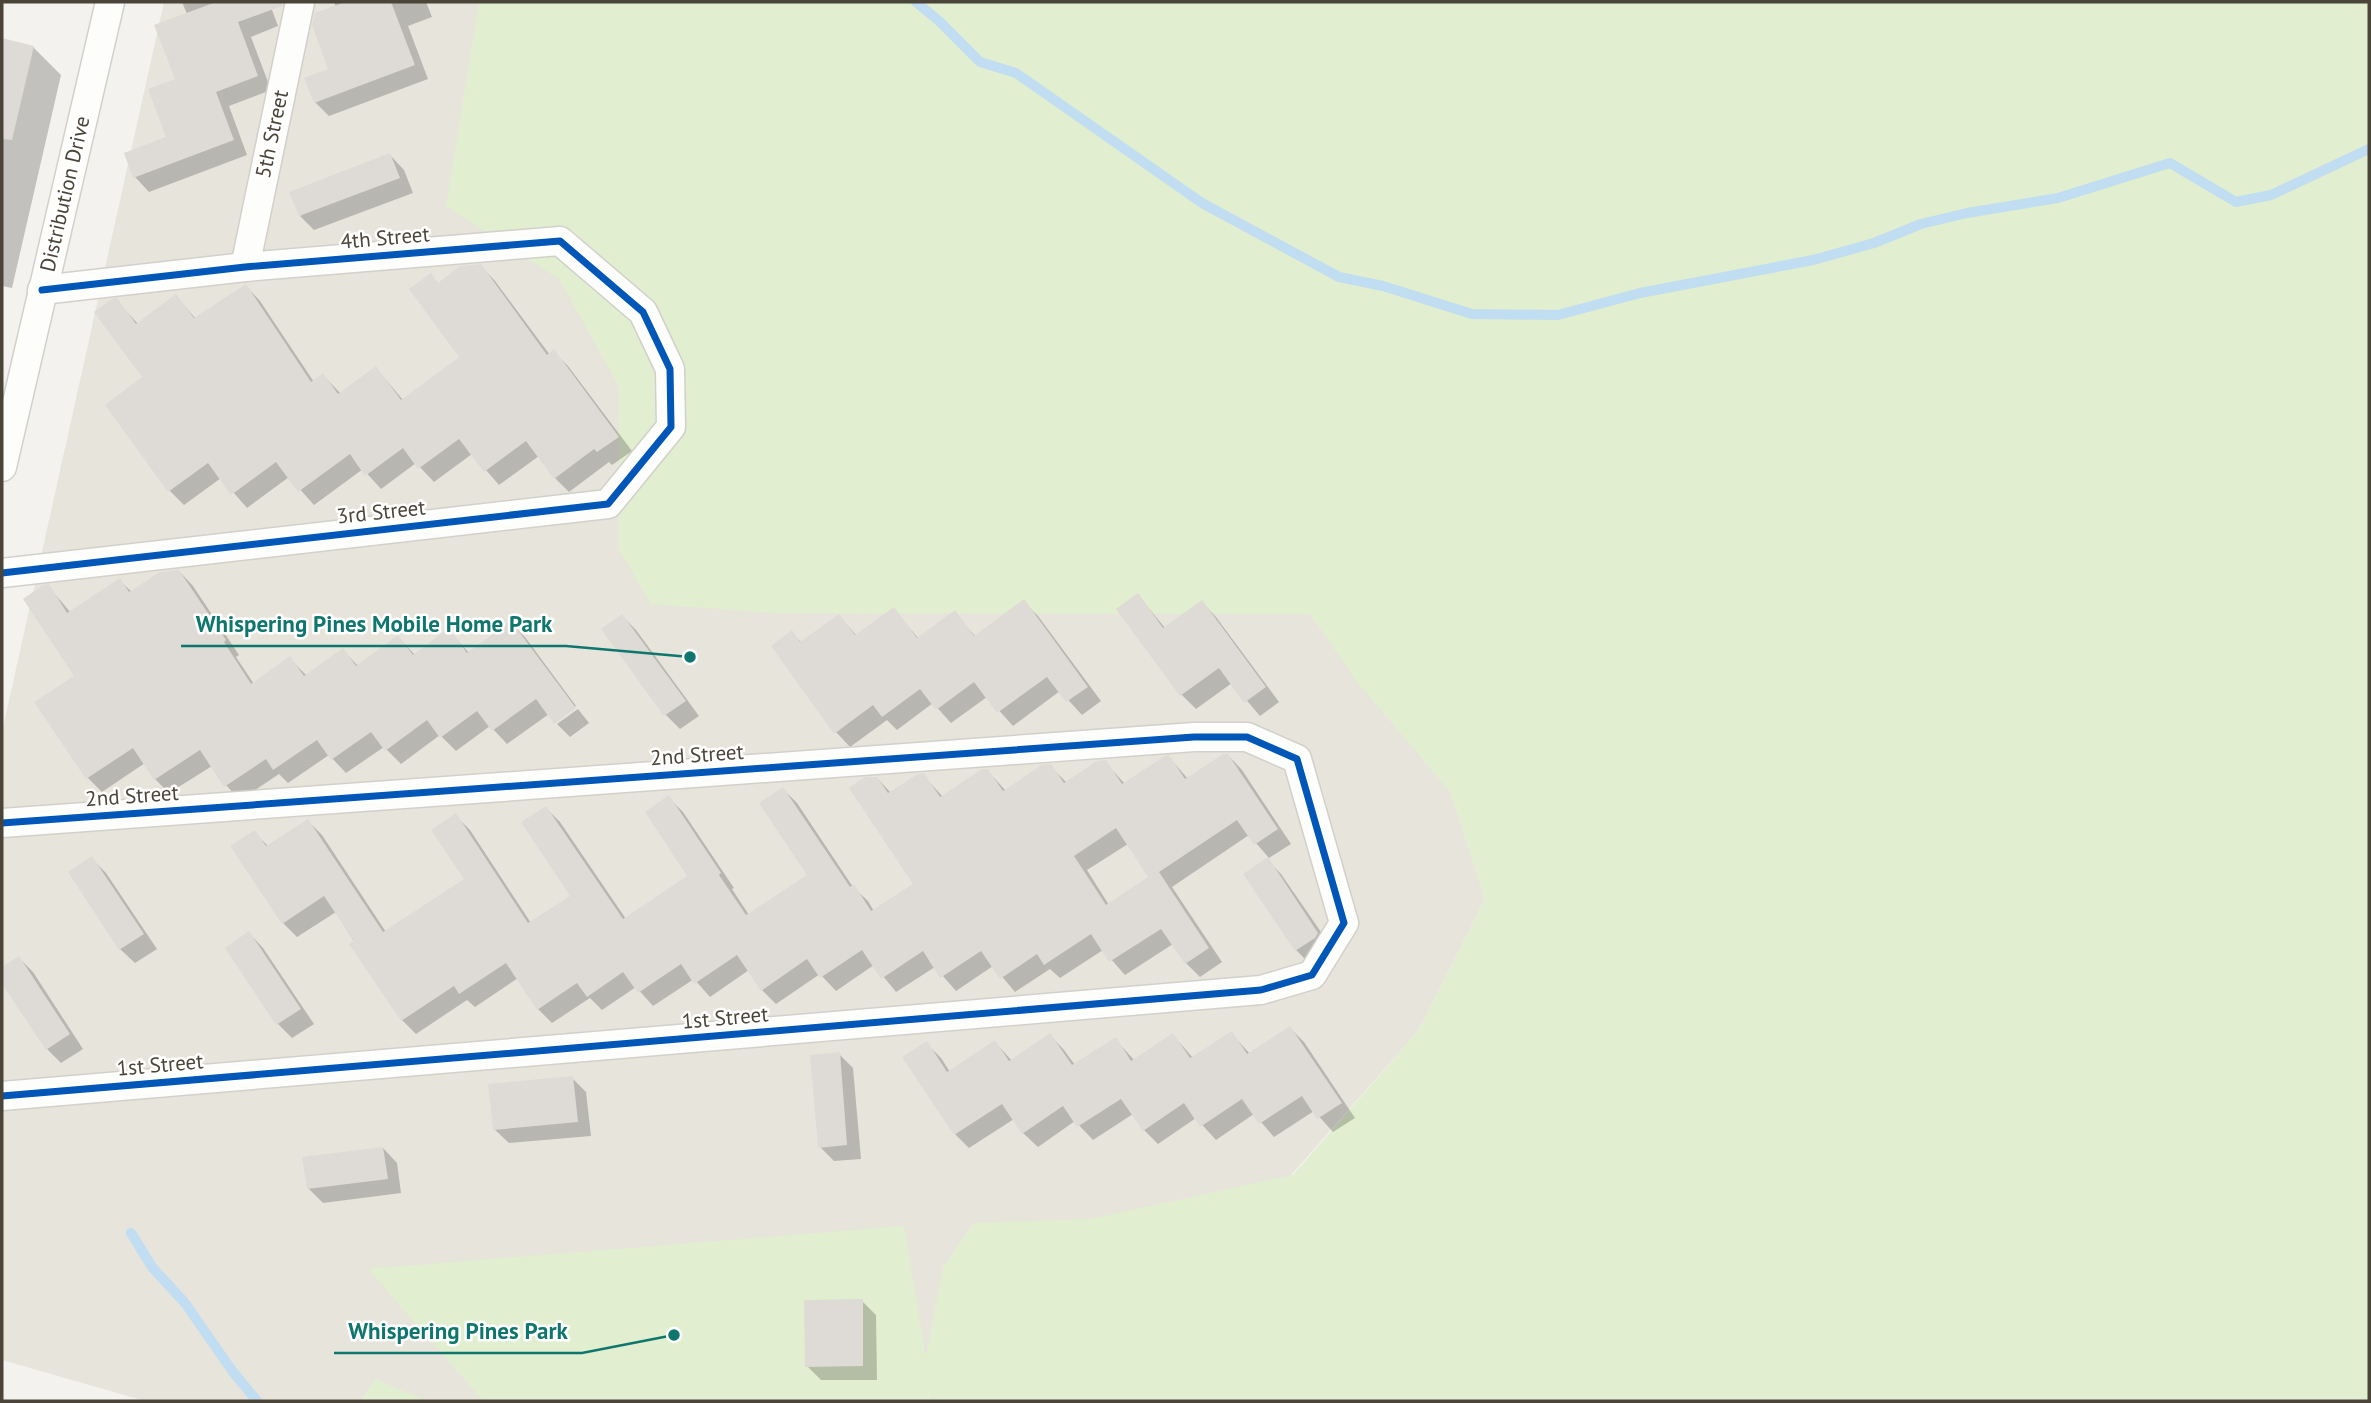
<svg xmlns="http://www.w3.org/2000/svg" width="2371" height="1403" viewBox="0 0 2371 1403" font-family="'PT Sans',sans-serif">
<style>
.residential{fill:#e7e4dc}
.green{fill:#e1eecf}
.shadow{fill:#0003;fill-rule:evenodd}
.lines{fill:none;stroke-linecap:round;stroke-linejoin:round}
.stream{stroke:#c0ddf1;stroke-width:10}
.building{fill:#dedbd6;fill-rule:evenodd}
.minor-casing{stroke:#d2d0cb;stroke-width:31}
.minor{stroke:#fdfdfc;stroke-width:28}
.cycleway-casing{stroke:#fff;stroke-width:11}
.cycleway{stroke:#0057b8;stroke-width:7}
.labels{text-anchor:middle;stroke-width:5;stroke-linejoin:round;paint-order:stroke}
.street-label{font-size:21px;fill:#4b4439;stroke:#fff}
.leader{fill:none;stroke:#0f766e;stroke-width:2.5}
.callout-dot{fill:#0f766e;stroke:#fff;stroke-width:2.5}
.callout-label{font-size:23px;text-anchor:middle;font-weight:bold;fill:#0f766e;stroke:#fff;stroke-width:5;stroke-linejoin:round;paint-order:stroke}
</style>
<rect width="100%" height="100%" fill="#f4f2ee"/>
<path class="residential" d="M 164,2 L 648,2 L 1313,582 L 1451,793 L 1485,899 L 1418,1031 L 1092,1401 L 423,1401 L 375,1379 L 366,1401 L 145,1401 L 2,1360 L 2,732 Z"/>
<g class="green">
<path d="M 479,2 L 2369,2 L 2369,1401 L 936,1401 L 932,1393 L 933,1401 L 483,1401 L 368,1269 L 904,1226 L 926,1356 L 943,1268 L 973,1223 L 1090,1219 L 1293,1175 L 1418,1031 L 1485,899 L 1451,793 L 1357,682 L 1310,614 L 775,613 L 651,604 L 618,548 L 619,387 L 559,279 L 446,206 Z"/>
<path d="M 375,1379 L 422,1399 L 423,1401 L 360,1401 Z"/>
</g>
<g class="shadow">
<path d="M 182,2 L 269,2 L 278,26 L 251,37 L 271,90 L 229,106 L 247,155 L 149,192 L 135,177 L 126,154 L 168,138 L 187,14 Z"/>
<path d="M 334,2 L 426,2 L 432,17 L 408,26 L 428,79 L 329,116 L 315,102 L 330,70 L 336,7 Z"/>
<path d="M 2,40 L 33,47 L 61,75 L 12,288 L 2,286 Z"/>
<path d="M 390,155 L 404,170 L 413,193 L 314,230 L 300,216 Z"/>
<path d="M 481,266 L 495,281 L 550,355 L 554,352 L 568,366 L 632,451 L 612,465 L 609,462 L 569,492 L 555,478 L 539,456 L 499,485 L 472,454 L 434,482 L 416,463 L 381,489 L 363,469 L 314,505 L 289,477 L 247,508 L 221,478 L 184,505 L 170,491 L 144,378 L 116,300 L 138,324 L 176,296 L 196,319 L 246,286 L 260,301 L 314,382 L 323,375 L 341,394 L 376,368 L 403,400 L 461,357 L 431,276 L 439,284 Z"/>
<path d="M 179,571 L 193,586 L 239,655 L 236,657 L 254,684 L 290,659 L 307,676 L 343,650 L 358,666 L 398,637 L 415,655 L 449,631 L 470,654 L 511,623 L 525,637 L 576,706 L 555,721 L 549,714 L 507,744 L 490,726 L 456,751 L 440,735 L 401,764 L 384,747 L 346,773 L 329,755 L 288,783 L 279,774 L 240,800 L 226,785 L 212,766 L 169,793 L 155,779 L 145,763 L 102,792 L 88,778 L 37,702 L 76,676 L 48,586 L 71,613 L 119,580 L 132,592 Z"/>
<path d="M 1138,595 L 1165,628 L 1202,602 L 1216,617 L 1279,702 L 1260,716 L 1232,683 L 1196,709 L 1182,695 L 1119,609 Z"/>
<path d="M 1024,602 L 1038,616 L 1101,701 L 1082,715 L 1060,691 L 1013,726 L 987,697 L 951,723 L 933,703 L 897,730 L 887,720 L 850,747 L 836,732 L 792,633 L 802,643 L 839,616 L 857,636 L 893,609 L 919,639 L 954,613 L 976,637 Z"/>
<path d="M 622,616 L 636,630 L 699,716 L 680,729 L 666,715 L 603,630 Z"/>
<path d="M 578,709 L 589,723 L 570,737 L 557,724 Z"/>
<path d="M 1228,755 L 1242,770 L 1291,844 L 1269,858 L 1249,835 L 1172,887 L 1222,962 L 1200,977 L 1186,963 L 1173,944 L 1125,975 L 1103,950 L 1060,978 L 1050,969 L 1015,992 L 993,966 L 956,991 L 935,967 L 896,992 L 874,965 L 836,991 L 820,974 L 776,1004 L 762,990 L 749,970 L 710,997 L 694,979 L 653,1006 L 636,987 L 602,1010 L 590,998 L 552,1023 L 538,1009 L 518,978 L 475,1007 L 467,1000 L 416,1034 L 402,1020 L 336,912 L 297,937 L 283,923 L 255,833 L 269,847 L 308,821 L 322,835 L 386,932 L 467,880 L 456,816 L 470,830 L 531,923 L 573,896 L 546,808 L 560,822 L 626,919 L 690,876 L 669,798 L 683,812 L 734,888 L 732,889 L 749,915 L 809,876 L 783,789 L 797,803 L 853,887 L 868,901 L 874,911 L 915,884 L 877,778 L 891,793 L 923,775 L 943,797 L 987,770 L 1006,791 L 1050,766 L 1067,783 L 1105,762 L 1125,784 L 1169,757 L 1188,779 ZM 1128,844 L 1150,877 L 1109,905 L 1087,870 Z"/>
<path d="M 92,859 L 106,873 L 157,949 L 135,963 L 120,949 Z"/>
<path d="M 1267,859 L 1281,874 L 1332,948 L 1310,964 L 1296,950 Z"/>
<path d="M 249,933 L 263,948 L 314,1024 L 292,1038 L 278,1024 L 227,948 Z"/>
<path d="M 19,958 L 33,972 L 83,1049 L 61,1063 L 47,1049 L 2,981 L 2,969 Z"/>
<path d="M 1290,1028 L 1304,1042 L 1355,1118 L 1333,1132 L 1314,1111 L 1274,1137 L 1254,1114 L 1216,1140 L 1196,1118 L 1158,1144 L 1144,1130 L 1133,1114 L 1093,1140 L 1075,1121 L 1038,1147 L 1023,1133 L 1014,1119 L 969,1148 L 955,1134 L 927,1044 L 941,1058 L 950,1072 L 995,1042 L 1012,1061 L 1050,1035 L 1064,1050 L 1075,1065 L 1115,1039 L 1135,1061 L 1173,1035 L 1193,1058 L 1231,1033 L 1250,1054 Z"/>
<path d="M 839,1054 L 853,1068 L 861,1159 L 834,1161 L 820,1147 Z"/>
<path d="M 572,1078 L 586,1092 L 591,1136 L 509,1143 L 494,1129 Z"/>
<path d="M 383,1148 L 397,1163 L 401,1193 L 323,1203 L 308,1188 Z"/>
<path d="M 862,1301 L 876,1315 L 877,1380 L 821,1380 L 807,1366 Z"/>
</g>
<g class="lines">
<g class="stream">
<path d="M 916,2 L 939,21 L 980,62 L 1016,73 L 1202,203 L 1339,277 L 1383,286 L 1472,314 L 1558,315 L 1640,293 L 1813,260 L 1874,243 L 1921,224 L 1967,213 L 2058,198 L 2170,163 L 2236,202 L 2271,195 L 2369,149"/>
<path d="M 131,1233 L 152,1267 L 185,1303 L 233,1372 L 257,1401"/>
</g>
</g>
<g class="building">
<path d="M 216,2 L 283,2 L 282,6 L 238,22 L 258,76 L 216,92 L 234,140 L 133,178 L 124,153 L 166,137 L 148,89 L 175,79 L 154,25 Z"/>
<path d="M 345,2 L 391,2 L 415,65 L 314,103 L 304,78 L 328,69 L 312,25 L 315,13 Z"/>
<path d="M 2,38 L 34,46 L 12,140 L 2,139 Z"/>
<path d="M 390,153 L 400,178 L 299,216 L 289,192 Z"/>
<path d="M 481,264 L 547,355 L 554,349 L 619,437 L 597,452 L 594,449 L 554,479 L 526,441 L 484,472 L 459,439 L 418,469 L 403,448 L 365,476 L 350,454 L 298,492 L 276,462 L 231,495 L 208,463 L 168,492 L 105,405 L 142,377 L 94,312 L 112,299 L 117,298 L 136,324 L 176,294 L 194,318 L 246,284 L 311,382 L 323,373 L 338,394 L 376,366 L 401,400 L 459,357 L 409,289 L 431,273 L 438,283 L 460,266 Z"/>
<path d="M 179,570 L 226,640 L 224,642 L 251,684 L 290,656 L 304,676 L 343,648 L 356,666 L 398,635 L 413,655 L 449,628 L 467,653 L 511,621 L 576,708 L 554,724 L 536,699 L 492,731 L 477,711 L 440,738 L 427,720 L 385,751 L 371,732 L 331,760 L 317,740 L 273,770 L 266,759 L 224,787 L 200,750 L 154,780 L 133,748 L 86,779 L 34,702 L 74,676 L 23,599 L 43,585 L 49,584 L 67,613 L 120,578 L 129,592 L 160,572 Z"/>
<path d="M 1138,593 L 1163,628 L 1202,600 L 1266,687 L 1244,703 L 1219,668 L 1180,696 L 1116,609 Z"/>
<path d="M 1024,599 L 1088,687 L 1066,702 L 1047,677 L 997,713 L 974,682 L 936,710 L 920,689 L 882,717 L 873,705 L 834,734 L 771,646 L 792,630 L 800,642 L 839,614 L 855,635 L 894,607 L 917,638 L 955,610 L 974,636 Z"/>
<path d="M 622,614 L 686,701 L 664,716 L 601,629 Z"/>
<path d="M 1223,754 L 1228,754 L 1278,829 L 1254,845 L 1237,820 L 1159,872 L 1209,948 L 1185,964 L 1161,929 L 1109,962 L 1091,934 L 1044,965 L 1037,954 L 1000,979 L 981,951 L 940,978 L 923,951 L 881,979 L 862,950 L 820,978 L 807,959 L 761,991 L 737,955 L 694,984 L 681,964 L 638,993 L 623,972 L 587,997 L 577,983 L 537,1010 L 506,963 L 459,994 L 454,986 L 401,1021 L 349,944 L 354,941 L 324,896 L 282,924 L 230,846 L 255,830 L 266,846 L 308,819 L 383,932 L 464,879 L 431,830 L 456,813 L 528,923 L 570,896 L 521,822 L 546,806 L 623,919 L 687,876 L 645,812 L 669,795 L 721,873 L 719,875 L 746,915 L 807,875 L 759,803 L 783,787 L 850,887 L 854,884 L 871,911 L 913,884 L 849,788 L 865,777 L 877,777 L 888,793 L 918,774 L 924,773 L 940,797 L 982,769 L 988,769 L 1003,791 L 1042,765 L 1051,764 L 1064,783 L 1097,761 L 1106,760 L 1122,784 L 1165,756 L 1169,755 L 1185,779 ZM 1116,828 L 1148,877 L 1106,905 L 1074,856 Z"/>
<path d="M 92,856 L 144,934 L 119,950 L 68,872 Z"/>
<path d="M 1268,857 L 1318,933 L 1315,938 L 1295,951 L 1243,874 Z"/>
<path d="M 249,931 L 301,1009 L 276,1025 L 225,948 Z"/>
<path d="M 19,956 L 70,1034 L 46,1050 L 2,984 L 2,967 Z"/>
<path d="M 1290,1026 L 1342,1103 L 1317,1119 L 1302,1096 L 1259,1124 L 1242,1099 L 1200,1127 L 1184,1103 L 1143,1131 L 1121,1099 L 1077,1127 L 1063,1106 L 1022,1134 L 1002,1104 L 954,1135 L 902,1057 L 927,1041 L 947,1072 L 995,1040 L 1009,1061 L 1050,1033 L 1072,1065 L 1116,1037 L 1131,1061 L 1173,1033 L 1190,1058 L 1232,1031 L 1247,1054 Z"/>
<path d="M 840,1052 L 847,1145 L 818,1148 L 810,1055 Z"/>
<path d="M 573,1076 L 578,1122 L 493,1130 L 488,1084 Z"/>
<path d="M 383,1147 L 388,1179 L 307,1189 L 302,1157 Z"/>
<path d="M 863,1299 L 863,1366 L 805,1367 L 804,1300 Z"/>
</g>
<g class="lines">
<defs>
<g id="minor">
<path d="M 245,267 L 300,2"/>
<path d="M 2,467 L 110,2"/>
<path d="M 2,573 L 608,504 L 671,427 L 670,369 L 643,312 L 560,241 L 245,267 L 42,290"/>
<path d="M 2,823 L 1194,737 L 1247,737 L 1297,759 L 1344,923 L 1312,975 L 1261,990 L 2,1096"/>
</g>
</defs>
<use href="#minor" class="minor-casing"/>
<use href="#minor" class="minor"/>
<defs>
<g id="cycleway">
<path d="M 2,573 L 608,504 L 671,427 L 670,369 L 643,312 L 560,241 L 245,267 L 42,290"/>
<path d="M 2,823 L 1194,737 L 1247,737 L 1297,759 L 1344,923 L 1312,975 L 1261,990 L 2,1096"/>
</g>
</defs>
<use href="#cycleway" class="cycleway-casing"/>
<use href="#cycleway" class="cycleway"/>
</g>
<g class="labels">
<g class="street-label">
<text transform="translate(272 134) rotate(-78)" y="7">5th Street</text>
<text transform="translate(65 194) rotate(-77)" y="7">Distribution Drive</text>
<text transform="translate(385 238) rotate(-5)" y="7">4th Street</text>
<text transform="translate(381 512) rotate(-6)" y="7">3rd Street</text>
<text transform="translate(697 755) rotate(-4)" y="7">2nd Street</text>
<text transform="translate(132 796) rotate(-4)" y="7">2nd Street</text>
<text transform="translate(725 1018) rotate(-5)" y="7">1st Street</text>
<text transform="translate(160 1065) rotate(-5)" y="7">1st Street</text>
</g>
</g>
<path class="leader" d="M690 657L566 646H181M674 1335L582 1353H334"/>
<g class="callout-dot">
<circle cx="690" cy="657" r="7"/>
<circle cx="674" cy="1335" r="7"/>
</g>
<g class="callout-label">
<text x="374" y="632">Whispering Pines Mobile Home Park</text>
<text x="458" y="1339">Whispering Pines Park</text>
</g>
<rect width="2371" height="1403" fill="none" stroke="#4b4439" stroke-width="7"/>
</svg>
